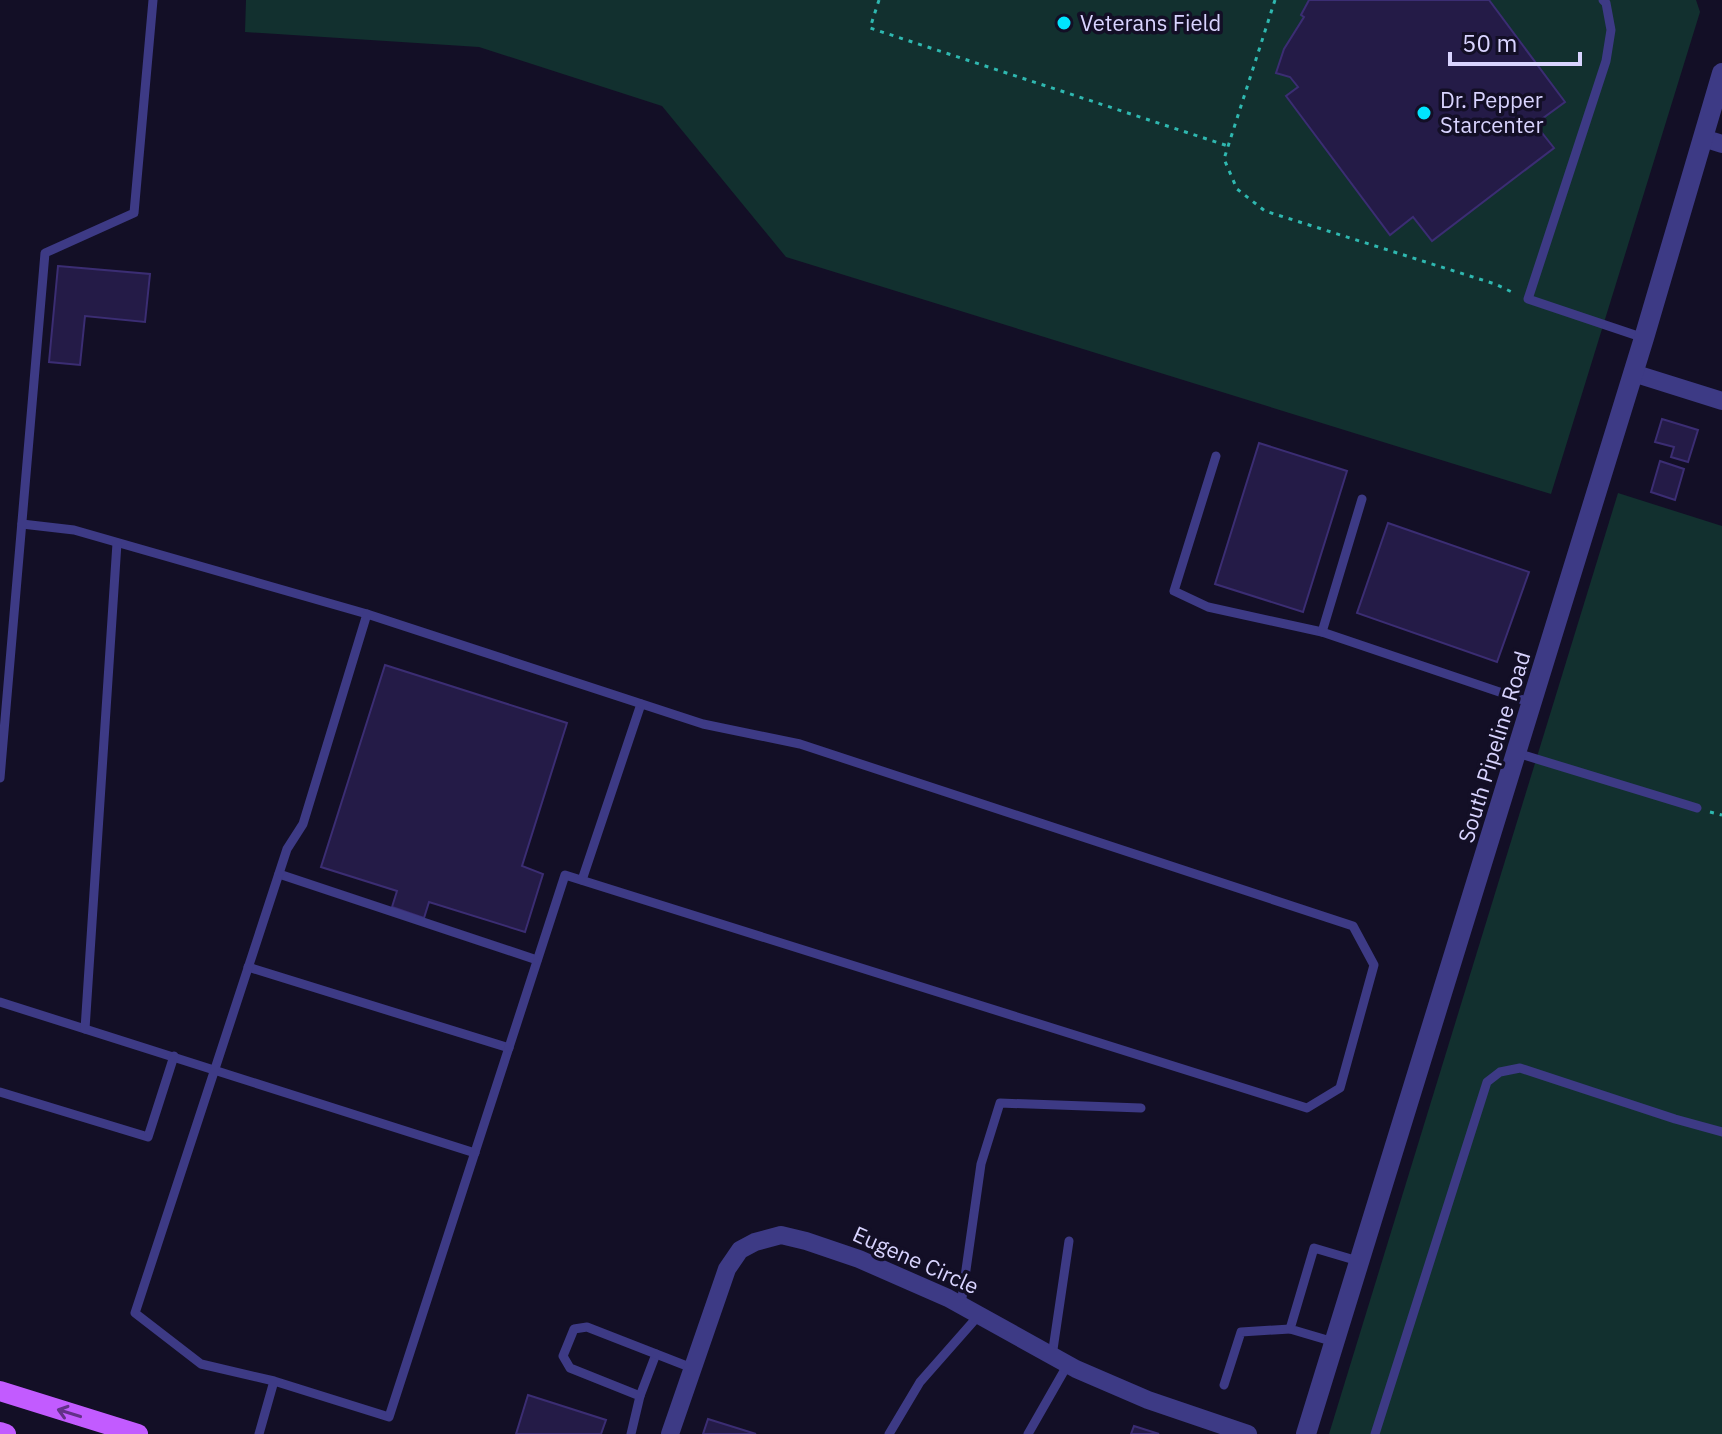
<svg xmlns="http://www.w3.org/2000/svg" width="1722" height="1434" viewBox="0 0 1722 1434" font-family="'IBM Plex Sans',sans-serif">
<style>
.green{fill:#12302f}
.building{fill:#241b47;stroke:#3b2d73;stroke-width:2}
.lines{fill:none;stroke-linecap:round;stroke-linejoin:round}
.path{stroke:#2fb8b0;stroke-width:3;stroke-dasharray:4 6;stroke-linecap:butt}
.service{stroke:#3d3a85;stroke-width:9}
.minor{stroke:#3d3a85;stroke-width:18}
.tertiary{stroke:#3d3a85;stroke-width:20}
.primary{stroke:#c25bff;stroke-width:20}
.oneway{stroke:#623188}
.poi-dot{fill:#00e5ff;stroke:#130f26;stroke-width:3}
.labels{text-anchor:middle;stroke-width:7;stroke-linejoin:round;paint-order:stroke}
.poi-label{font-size:22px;fill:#d9d4ff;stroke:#130f26;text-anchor:start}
.street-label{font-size:22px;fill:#d9d4ff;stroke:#130f26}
</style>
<rect width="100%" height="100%" fill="#130f26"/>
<g class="green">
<path d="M 246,0 L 1696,0 L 1700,12 L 1551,494 L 786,257 L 662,106 L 479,47 L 245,32 Z"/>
<path d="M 1618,493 L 1722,526 L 1722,1434 L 1329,1434 Z"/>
</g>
<g class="building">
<path d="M 1309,0 L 1489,0 L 1565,102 L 1535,124 L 1554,148 L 1432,241 L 1413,217 L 1390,235 L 1286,96 L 1298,87 L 1290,77 L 1276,73 L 1284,49 L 1304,17 L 1301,15 Z"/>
<path d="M 58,266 L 150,274 L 145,322 L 85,316 L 80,365 L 49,362 Z"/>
<path d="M 1662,419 L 1698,430 L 1688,462 L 1671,457 L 1674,447 L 1655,442 Z"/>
<path d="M 1259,443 L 1347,471 L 1303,612 L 1215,584 Z"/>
<path d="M 1660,461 L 1684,469 L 1675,500 L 1651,492 Z"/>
<path d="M 1388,523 L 1529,572 L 1497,662 L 1357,613 Z"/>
<path d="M 385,665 L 567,723 L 522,866 L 543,874 L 525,932 L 429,902 L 424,918 L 392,907 L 397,891 L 321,867 Z"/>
<path d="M 528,1395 L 606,1420 L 601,1434 L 516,1434 Z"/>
<path d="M 708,1419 L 756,1434 L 703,1434 Z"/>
<path d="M 1134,1426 L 1159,1434 L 1131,1434 Z"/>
</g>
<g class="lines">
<g class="path">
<path d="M 879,0 L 870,28 L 1228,146"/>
<path d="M 1275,0 L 1224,159 L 1237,189 L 1265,211 L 1495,284 L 1516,294"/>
<path d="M 1710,812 L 1722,815"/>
</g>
<g class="service">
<path d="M 1603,0 L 1606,3 L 1611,30 L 1606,61 L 1528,299 L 1644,338"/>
<path d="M 1216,456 L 1174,591 L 1208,607 L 1322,632 L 1532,703"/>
<path d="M 22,524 L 74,530 L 367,614"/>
<path d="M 1322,632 L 1362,499"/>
<path d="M 1517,753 L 1697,808"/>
<path d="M 0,778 L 45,253 L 134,213 L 153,0"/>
<path d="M 279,874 L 537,960"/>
<path d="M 582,880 L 641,704"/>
<path d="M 248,967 L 509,1048"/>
<path d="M 0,1002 L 475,1153"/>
<path d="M 85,1029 L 117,543"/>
<path d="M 0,1092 L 148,1137 L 174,1056"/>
<path d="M 961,1305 L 981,1164 L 1000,1103 L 1141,1108"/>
<path d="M 1334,1342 L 1290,1329 L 1314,1248 L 1358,1261"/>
<path d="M 1052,1356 L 1069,1241"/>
<path d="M 1224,1385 L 1241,1332 L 1290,1329"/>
<path d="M 640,1396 L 656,1354"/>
<path d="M 259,1434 L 274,1381 L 389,1417 L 565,875 L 1307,1108 L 1340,1088 L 1374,965 L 1353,926 L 800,744 L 703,724 L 367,614 L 303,824 L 287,849 L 135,1313 L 201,1364 L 274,1381"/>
<path d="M 631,1434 L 640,1396 L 570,1368 L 563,1356 L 574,1329 L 587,1327 L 692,1368"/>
<path d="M 889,1434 L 920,1382 L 979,1315"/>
<path d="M 1028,1434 L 1068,1364"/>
<path d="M 1375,1434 L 1487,1082 L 1500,1072 L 1520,1068 L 1675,1119 L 1722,1132"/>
</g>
<g class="minor">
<path d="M 1703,138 L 1722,144"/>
<path d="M 1633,373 L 1722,401"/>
<path d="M 670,1434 L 727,1269 L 740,1250 L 755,1242 L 781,1235 L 806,1241 L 859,1259 L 948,1298 L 1076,1369 L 1148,1400 L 1248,1434"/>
</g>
<path class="tertiary" d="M 1306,1434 L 1644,338 L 1722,73"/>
<g class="primary">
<path d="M 0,1391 L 138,1434"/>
<path d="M 0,1432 L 6,1434"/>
</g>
</g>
<defs><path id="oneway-shaft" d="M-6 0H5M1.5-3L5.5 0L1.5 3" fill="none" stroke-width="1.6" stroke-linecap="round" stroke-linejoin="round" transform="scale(2)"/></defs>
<use class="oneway" href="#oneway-shaft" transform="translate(69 1413) rotate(-163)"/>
<g class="poi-dot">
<circle cx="1064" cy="23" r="8"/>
<circle cx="1424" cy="113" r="8"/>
</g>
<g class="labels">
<g class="poi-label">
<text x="1080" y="31">Veterans Field</text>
<text x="1440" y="108">Dr. Pepper<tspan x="1440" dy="25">Starcenter</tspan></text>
</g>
<g class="street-label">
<text transform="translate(1494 747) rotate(-73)" y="8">South Pipeline Road</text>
<text transform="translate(916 1260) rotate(24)" y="8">Eugene Circle</text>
</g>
</g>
<path d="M1450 52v12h130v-12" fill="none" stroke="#d9d4ff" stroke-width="4"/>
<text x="1462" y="52" font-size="24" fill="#d9d4ff" stroke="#130f26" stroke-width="6" paint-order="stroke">50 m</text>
</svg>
